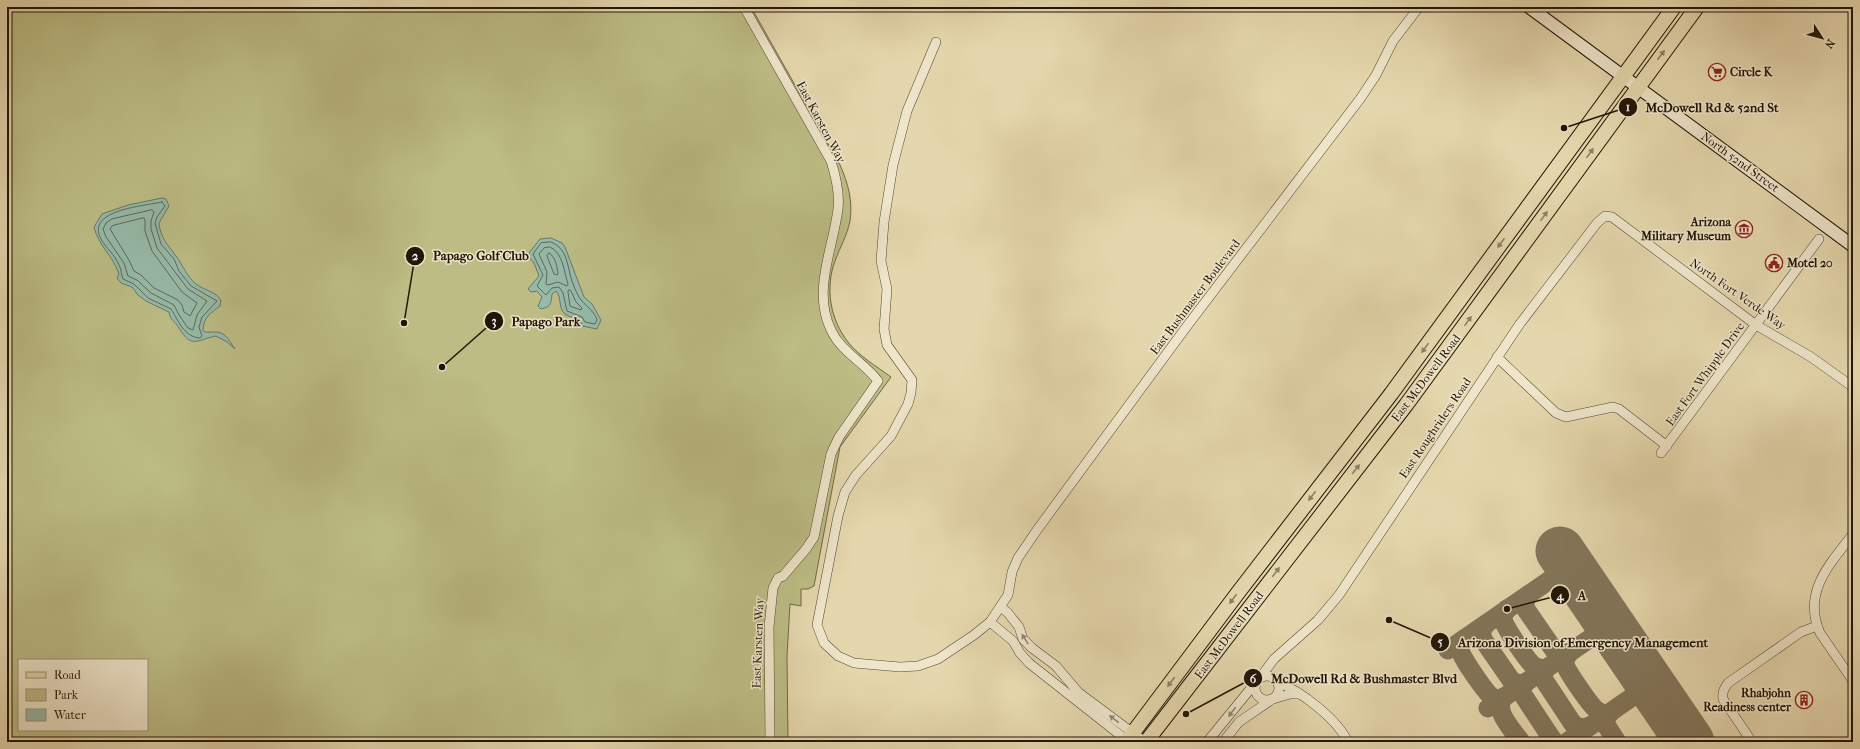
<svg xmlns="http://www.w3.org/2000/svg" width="1860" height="749" viewBox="0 0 1860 749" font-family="'IM FELL French Canon',serif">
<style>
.green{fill:#bcbc84;stroke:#6e6845;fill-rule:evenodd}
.water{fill:#96baa9;stroke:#677868}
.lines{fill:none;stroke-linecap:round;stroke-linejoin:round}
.shore{stroke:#5c6858;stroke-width:1}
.taxiway{stroke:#83765a;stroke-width:19}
.runway{stroke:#83765a;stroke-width:49}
.street-casing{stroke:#524630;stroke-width:10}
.secondary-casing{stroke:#211506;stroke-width:14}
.primary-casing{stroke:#211506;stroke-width:16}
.street{stroke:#eee5ca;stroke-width:9}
.secondary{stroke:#eee5ca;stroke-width:12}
.primary{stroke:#e5d7ad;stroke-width:14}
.oneway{fill:#8d8062}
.oneway2{fill:#928772}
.labels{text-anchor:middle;stroke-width:3;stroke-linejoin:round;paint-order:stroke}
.poi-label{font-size:12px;font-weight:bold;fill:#211506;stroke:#eee5ca;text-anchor:start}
.street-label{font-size:12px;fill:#211506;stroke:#eee5ca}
.leader{fill:none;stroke:#211506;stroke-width:1.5}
.callout-dot{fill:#211506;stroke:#eee5ca;stroke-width:1.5}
.mark-label{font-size:12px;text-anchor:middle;font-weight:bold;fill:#fff}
.callout-label{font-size:13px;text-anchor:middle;font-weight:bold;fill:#211506;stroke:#eee5ca;stroke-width:3;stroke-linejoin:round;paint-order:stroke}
</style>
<rect width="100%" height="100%" fill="#e5d7ad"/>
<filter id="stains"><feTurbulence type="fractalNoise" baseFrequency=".005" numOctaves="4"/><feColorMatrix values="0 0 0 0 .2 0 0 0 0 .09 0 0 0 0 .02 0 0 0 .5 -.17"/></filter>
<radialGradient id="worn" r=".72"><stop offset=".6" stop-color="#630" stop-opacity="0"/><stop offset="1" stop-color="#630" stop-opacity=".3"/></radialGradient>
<path class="green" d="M 7,7 L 751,7 L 840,165 C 848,183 853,201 850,221 C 847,236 840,247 835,261 C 825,288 830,319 848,342 C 859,356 876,366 891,377 L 840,447 L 814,586 L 808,589 L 801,589 L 801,606 L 790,604 L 787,656 L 788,742 L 7,742 ZM 19,660 L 147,660 L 147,730 L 19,730 Z"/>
<g class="water">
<path d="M 162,198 L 166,199 L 169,206 L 159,223 C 160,237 168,245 176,256 C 183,265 186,276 196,284 C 203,290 218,292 221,301 L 220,306 C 211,313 203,317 203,331 C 207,333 209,332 213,332 C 226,331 229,341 235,349 L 227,342 L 216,336 C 196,340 192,349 179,328 C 175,321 170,320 169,312 L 146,301 L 138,295 L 132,287 L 121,283 L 117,278 L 119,274 C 113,256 98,245 94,227 L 102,214 L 128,205 Z"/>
<path d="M 551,238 L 562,243 L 565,247 L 584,297 L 592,304 L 601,320 L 597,329 L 582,326 L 580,320 C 575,318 569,317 565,314 C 558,309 562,297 556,291 L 552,294 C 551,302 552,307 541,309 L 538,306 L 542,297 L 537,291 L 531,292 L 528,289 L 539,276 L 534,263 L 529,257 L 529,253 L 540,239 Z"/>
</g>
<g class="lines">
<g class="shore">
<path d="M 162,202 L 165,206 L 157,217 L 155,223 L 161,244 L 174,259 L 179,271 L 191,286 L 217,301 L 202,317 L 199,327 L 202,336 L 200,338 C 184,337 178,320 171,309 L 148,298 L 134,284 L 123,279 C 121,275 122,270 119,265 C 115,255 106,248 101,239 C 85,210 144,206 162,202 Z"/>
<path d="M 152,210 L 154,212 L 151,221 L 151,229 L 157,248 L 188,289 L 207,301 L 197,315 L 193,330 L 188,328 L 179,315 L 174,305 L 151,293 L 137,280 L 128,276 L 124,263 L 106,237 L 103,229 L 106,223 L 112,219 Z"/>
<path d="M 143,218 L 145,219 L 145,231 L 152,251 L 182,292 L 197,303 L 190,316 L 184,312 L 182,305 L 178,300 L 154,288 L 141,275 L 134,271 L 129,260 L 110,229 L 112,226 Z"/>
<path d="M 551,242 C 569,249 567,269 573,284 C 575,289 578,297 582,301 C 587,307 595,312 597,320 L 595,324 L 585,322 L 582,317 L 567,311 L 563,293 L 559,287 L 552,288 L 546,295 L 537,286 L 543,275 L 533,254 L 541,243 Z"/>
<path d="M 550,247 C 563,252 564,272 568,284 L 567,286 L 558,282 L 548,285 L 546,284 L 547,272 L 539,254 L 544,248 Z"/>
<path d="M 549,253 C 556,257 557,267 558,274 L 557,275 L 554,274 L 547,256 Z"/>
<path d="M 569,290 L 571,291 L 576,302 L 582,308 L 581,310 L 570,306 L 568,292 Z"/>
</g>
<g class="taxiway">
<path d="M 1528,595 L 1525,602 L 1525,608 L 1554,650 L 1560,654 L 1569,653"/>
<path d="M 1507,609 L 1502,618 C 1505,627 1527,661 1534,666 C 1539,669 1542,669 1547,668"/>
<path d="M 1486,624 L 1482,630 L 1482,638 L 1511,680 L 1518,684 L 1525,683"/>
<path d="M 1464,639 C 1462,641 1460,644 1459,647 C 1458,653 1486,693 1492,697 C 1496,700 1500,699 1504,697"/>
<path d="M 1448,650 L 1570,566"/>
<path d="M 1569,653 L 1564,662 C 1566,670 1591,707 1598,711 C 1602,714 1605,714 1610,713"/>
<path d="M 1547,668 L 1542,675 L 1544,680 L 1573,724 L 1580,728 L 1588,727"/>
<path d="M 1525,683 L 1521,690 L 1523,695 L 1552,739 L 1555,742"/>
<path d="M 1504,697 C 1492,710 1513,730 1521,742"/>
<path d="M 1488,708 L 1610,625"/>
<path d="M 1610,713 L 1606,717 L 1606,725 L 1617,742"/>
<path d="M 1567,742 L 1651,684"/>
</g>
<path class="runway" d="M 1560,551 L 1690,742"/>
<defs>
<g id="street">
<path d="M 744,7 L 831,161 C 836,177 840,193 838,209 C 833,249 812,291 831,330 C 841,352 864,362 878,381 L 839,437 L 831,454 L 814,537 L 806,549 L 794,563 L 783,576 L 778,578 L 773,588 L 769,627 L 770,742"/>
<path d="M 936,42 L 907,111 L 893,165 L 884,222 L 881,261 L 887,289 L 884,329 L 887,345 L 912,380 L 911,393 L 908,404 L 891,436 L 856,475 L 845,492 L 838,516 L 817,625 L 824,643 L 838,656 L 854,663 L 900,667 L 918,666 L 938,659 L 974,635 L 990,622 L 1008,595 L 1012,572 L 1018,558 L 1037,530 L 1187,326 L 1360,99 L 1376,75 L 1393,41 L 1419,7"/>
<path d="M 1497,357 L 1556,413 L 1566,417 L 1613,407 L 1619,409 L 1667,446"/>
<path d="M 1661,453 L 1819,239"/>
<path d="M 1853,534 C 1830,564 1802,592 1820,633 L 1853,681"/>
<path d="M 1001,607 L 1008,613 L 1019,627 L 1023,639 L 1032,648 L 1056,666 L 1078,692 L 1145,742"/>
<path d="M 990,622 L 1013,641 L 1020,653 L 1029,663 L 1129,742"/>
<circle cx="1267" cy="688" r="12"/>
<path d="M 1260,678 L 1274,659 L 1318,620 L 1339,595 L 1519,325 L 1597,223 L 1605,216 L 1612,217 L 1756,325 L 1811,357 L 1853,387"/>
<path d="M 1277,682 C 1301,691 1337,719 1348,742"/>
<path d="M 1273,699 L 1290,694 L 1300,694"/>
<path d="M 1207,742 L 1256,682"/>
<path d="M 1223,742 L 1239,722 L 1271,700"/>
<path d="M 1752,742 L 1723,699 C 1722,692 1724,689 1728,683 L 1801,632 L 1817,626"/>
</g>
<path id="secondary" d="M 1529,7 L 1853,246"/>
<g id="primary">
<path d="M 1126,742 L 1237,594 L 1391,394 L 1674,7"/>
<path d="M 1146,742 L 1406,405 L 1697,7"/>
</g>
</defs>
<use href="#street" class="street-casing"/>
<use href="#secondary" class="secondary-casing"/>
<use href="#primary" class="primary-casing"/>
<use href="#street" class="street"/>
<use href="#secondary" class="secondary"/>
<use href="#primary" class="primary"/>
</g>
<defs><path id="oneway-solid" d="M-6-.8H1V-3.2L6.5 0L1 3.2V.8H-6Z"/></defs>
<g class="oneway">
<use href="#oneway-solid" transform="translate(1661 55) rotate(-53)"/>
<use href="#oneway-solid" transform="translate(1590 153) rotate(-54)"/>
<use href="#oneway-solid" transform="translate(1544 216) rotate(-54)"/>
<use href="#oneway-solid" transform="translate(1501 243) rotate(126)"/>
<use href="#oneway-solid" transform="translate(1468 321) rotate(-54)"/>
<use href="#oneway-solid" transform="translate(1425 348) rotate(126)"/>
<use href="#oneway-solid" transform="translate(1356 469) rotate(-52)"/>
<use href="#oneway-solid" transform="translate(1312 496) rotate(127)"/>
<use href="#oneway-solid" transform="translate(1276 572) rotate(-53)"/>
<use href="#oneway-solid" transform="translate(1233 599) rotate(127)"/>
<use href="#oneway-solid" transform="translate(1171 682) rotate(127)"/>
</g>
<g class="oneway2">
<use href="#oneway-solid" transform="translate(1025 639) rotate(-123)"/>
<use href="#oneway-solid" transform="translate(1232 712) rotate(127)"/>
<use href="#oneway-solid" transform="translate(1114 719) rotate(-143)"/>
</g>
<defs>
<symbol id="supermarket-ring" viewBox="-11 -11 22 22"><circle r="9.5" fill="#eee5ca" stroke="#8f2418" stroke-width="1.5"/><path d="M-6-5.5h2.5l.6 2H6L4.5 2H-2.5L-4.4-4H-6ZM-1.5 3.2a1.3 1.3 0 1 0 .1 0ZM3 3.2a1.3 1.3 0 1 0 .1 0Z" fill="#8f2418"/></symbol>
<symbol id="museum-ring" viewBox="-11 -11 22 22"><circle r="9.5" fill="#eee5ca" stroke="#8f2418" stroke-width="1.5"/><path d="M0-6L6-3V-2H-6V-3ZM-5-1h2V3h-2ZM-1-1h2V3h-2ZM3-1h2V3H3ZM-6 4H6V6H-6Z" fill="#8f2418"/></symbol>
<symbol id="civic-ring" viewBox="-11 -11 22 22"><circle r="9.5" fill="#eee5ca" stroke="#8f2418" stroke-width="1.5"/><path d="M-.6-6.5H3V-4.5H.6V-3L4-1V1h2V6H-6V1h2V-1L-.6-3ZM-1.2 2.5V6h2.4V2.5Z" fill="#8f2418"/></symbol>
<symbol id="building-ring" viewBox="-11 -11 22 22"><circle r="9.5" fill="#eee5ca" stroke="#8f2418" stroke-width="1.5"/><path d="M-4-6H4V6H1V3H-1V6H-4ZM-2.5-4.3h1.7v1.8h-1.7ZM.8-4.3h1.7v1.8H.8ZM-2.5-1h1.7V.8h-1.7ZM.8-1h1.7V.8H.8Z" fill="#8f2418"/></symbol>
</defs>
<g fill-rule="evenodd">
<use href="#supermarket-ring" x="1707" y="62" width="20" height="20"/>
<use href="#museum-ring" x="1734" y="219" width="20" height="20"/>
<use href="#civic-ring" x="1764" y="253" width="20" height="20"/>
<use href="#building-ring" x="1794" y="690" width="20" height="20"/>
</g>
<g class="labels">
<g class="poi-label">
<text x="1730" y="76">Circle K</text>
<text x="1731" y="226" text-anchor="end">Arizona<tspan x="1731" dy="14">Military Museum</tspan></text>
<text x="1787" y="267">Motel 20</text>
<text x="1791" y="697" text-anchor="end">Rhabjohn<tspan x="1791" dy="14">Readiness center</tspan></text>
</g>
<g class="street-label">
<text transform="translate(821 122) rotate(62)" y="4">East Karsten Way</text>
<text transform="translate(1740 162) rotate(36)" y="4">North 52nd Street</text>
<text transform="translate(1738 294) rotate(35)" y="4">North Fort Verde Way</text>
<text transform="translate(1195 297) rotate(-53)" y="4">East Bushmaster Boulevard</text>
<text transform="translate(1705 374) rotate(-54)" y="4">East Fort Whipple Drive</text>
<text transform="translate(1426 378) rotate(-53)" y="4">East McDowell Road</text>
<text transform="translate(1435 428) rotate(-56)" y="4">East Roughriders Road</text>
<text transform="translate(1229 635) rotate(-53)" y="4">East McDowell Road</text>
<text transform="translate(758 643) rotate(-88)" y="4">East Karsten Way</text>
</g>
</g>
<path class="leader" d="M1564 128L1628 107M404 323L415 256M442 367L494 321M1507 609L1560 595M1389 620L1440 642M1186 714L1253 678"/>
<g class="callout-dot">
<circle cx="1564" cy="128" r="4"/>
<circle cx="404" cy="323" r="4"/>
<circle cx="442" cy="367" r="4"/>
<circle cx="1507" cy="609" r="4"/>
<circle cx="1389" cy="620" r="4"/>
<circle cx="1186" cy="714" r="4"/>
<circle cx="1628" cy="107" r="10"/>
<circle cx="415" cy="256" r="10"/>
<circle cx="494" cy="321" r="10"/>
<circle cx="1560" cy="595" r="10"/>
<circle cx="1440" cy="642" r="10"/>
<circle cx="1253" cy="678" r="10"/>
</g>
<g class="mark-label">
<text x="1628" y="111">1</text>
<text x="415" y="260">2</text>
<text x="494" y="325">3</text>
<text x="1560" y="600">4</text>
<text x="1440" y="646">5</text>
<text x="1253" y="683">6</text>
</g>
<g class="callout-label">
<text x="1712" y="112">McDowell Rd &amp; 52nd St</text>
<text x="481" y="260">Papago Golf Club</text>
<text x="546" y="326">Papago Park</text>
<text x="1582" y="600">A</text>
<text x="1583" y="647">Arizona Division of Emergency Management</text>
<text x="1364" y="683">McDowell Rd &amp; Bushmaster Blvd</text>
</g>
<rect width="1860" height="749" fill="none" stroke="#e5d7ad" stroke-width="24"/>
<rect x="8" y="8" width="1844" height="733" fill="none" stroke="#211506" stroke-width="2"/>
<rect x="12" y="12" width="1836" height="725" fill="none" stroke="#211506"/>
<rect x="18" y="659" width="130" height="72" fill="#eee5ca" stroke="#9c927c"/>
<rect x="26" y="672" width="20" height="6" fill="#e5d7ad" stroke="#9c927c"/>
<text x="54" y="679" font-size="12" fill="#211506">Road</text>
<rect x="26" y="689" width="20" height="12" fill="#bcbc84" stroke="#9c927c"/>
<text x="54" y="699" font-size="12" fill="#211506">Park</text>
<rect x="26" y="709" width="20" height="12" fill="#96baa9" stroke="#9c927c"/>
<text x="54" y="719" font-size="12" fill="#211506">Water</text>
<g transform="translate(1822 38) rotate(126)" stroke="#eee5ca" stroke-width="3" paint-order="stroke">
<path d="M0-3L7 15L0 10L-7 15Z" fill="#211506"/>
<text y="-6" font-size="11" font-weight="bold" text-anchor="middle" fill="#211506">N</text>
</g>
<rect width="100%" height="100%" filter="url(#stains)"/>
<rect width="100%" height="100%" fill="url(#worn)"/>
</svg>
